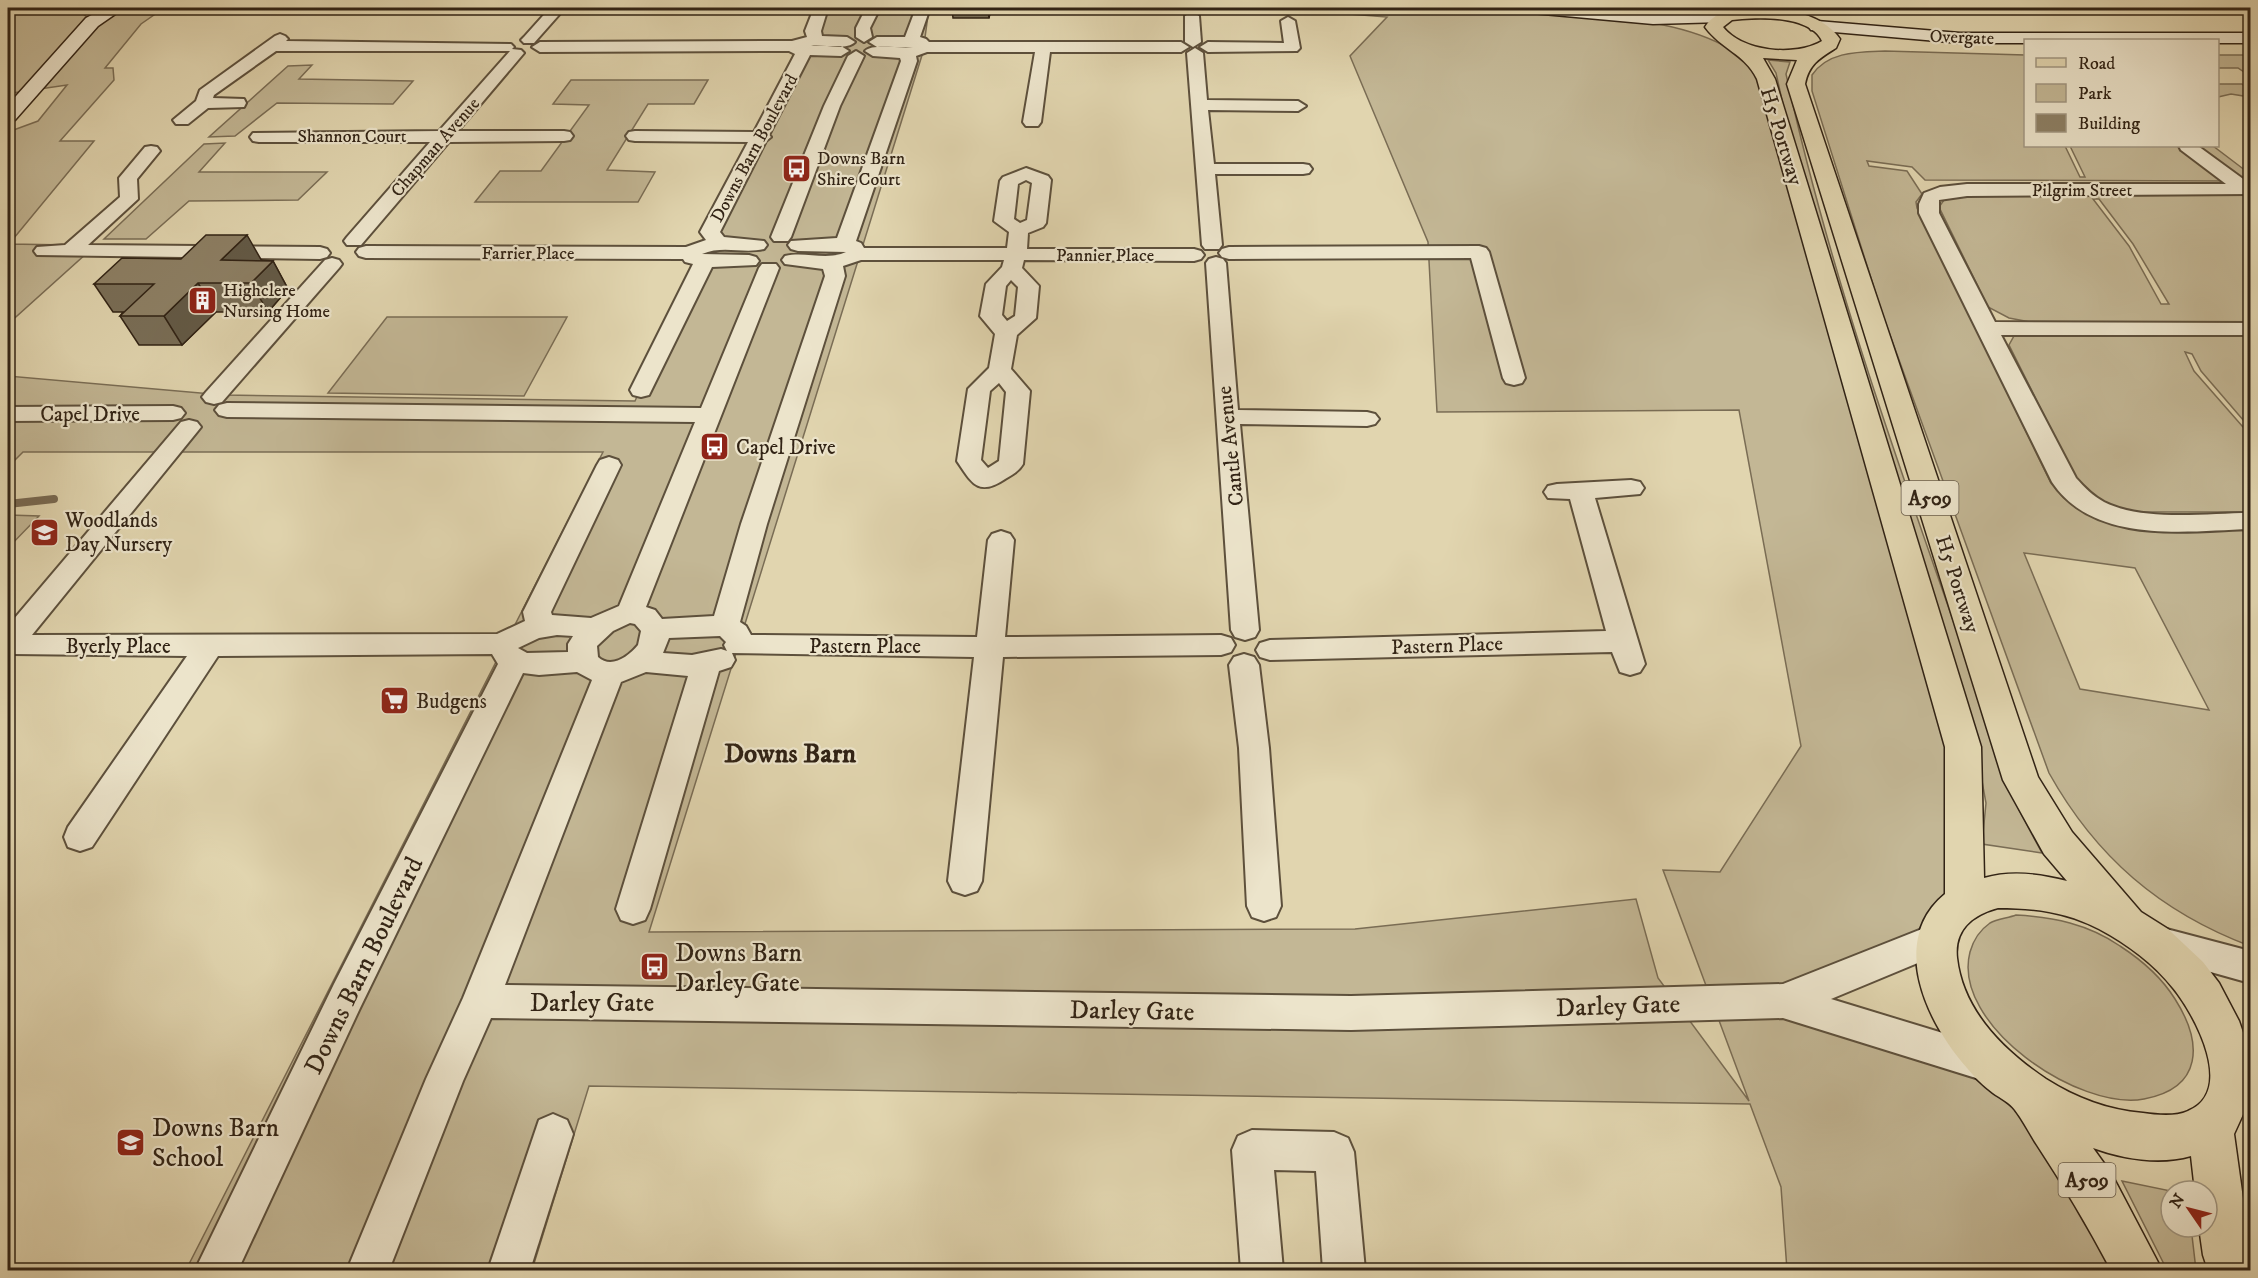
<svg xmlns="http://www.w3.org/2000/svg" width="2258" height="1278" viewBox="0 0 2258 1278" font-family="'IM FELL DW Pica',serif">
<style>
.green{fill:#c3b795;stroke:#7a6d55;stroke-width:1.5;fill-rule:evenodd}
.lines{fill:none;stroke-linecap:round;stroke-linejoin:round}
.stream{stroke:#776952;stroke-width:8}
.street-casing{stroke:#5d503c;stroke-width:4}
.secondary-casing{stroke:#312315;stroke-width:3}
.primary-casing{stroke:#312315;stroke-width:3}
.street{fill:#ece4cb;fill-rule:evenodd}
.secondary{fill:#ece4cb;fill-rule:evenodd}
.primary{fill:#e1d5af;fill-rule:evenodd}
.wall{fill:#796e57;stroke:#312315;stroke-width:1.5}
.shaded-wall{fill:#635a47;stroke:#312315;stroke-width:1.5}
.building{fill:#8d8065;stroke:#312315;stroke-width:1.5}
.labels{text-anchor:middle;stroke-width:4.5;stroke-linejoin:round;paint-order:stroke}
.far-street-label{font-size:18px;fill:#312315;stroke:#ece4cb}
.far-poi-label{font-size:18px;fill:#312315;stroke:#ece4cb;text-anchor:start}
.shield{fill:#ece4cb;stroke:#695d4c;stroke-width:1.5}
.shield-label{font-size:20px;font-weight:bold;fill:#312315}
.street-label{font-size:21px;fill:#312315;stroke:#ece4cb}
.poi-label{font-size:21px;fill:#312315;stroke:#ece4cb;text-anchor:start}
.near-poi-label{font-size:26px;fill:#312315;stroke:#ece4cb;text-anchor:start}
.near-street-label{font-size:26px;fill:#312315;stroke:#ece4cb}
.district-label{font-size:27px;font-weight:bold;fill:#312315;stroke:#ece4cb}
</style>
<rect width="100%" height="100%" fill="#e1d5af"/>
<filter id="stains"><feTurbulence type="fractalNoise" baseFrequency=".00333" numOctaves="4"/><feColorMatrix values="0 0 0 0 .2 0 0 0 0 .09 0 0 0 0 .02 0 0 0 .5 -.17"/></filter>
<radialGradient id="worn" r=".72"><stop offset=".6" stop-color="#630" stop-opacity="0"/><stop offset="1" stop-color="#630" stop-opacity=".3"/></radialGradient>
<g class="green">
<path d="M 8,8 L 77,8 L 92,22 L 116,8 L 164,8 L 141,24 L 105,68 L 113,68 L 114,80 L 60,141 L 94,141 L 9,244 L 69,245 L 87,253 L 8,324 L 8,132 L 38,121 L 67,85 L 12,93 L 21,101 L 8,116 Z"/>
<path d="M 370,8 L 486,8 L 479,13 L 363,13 Z"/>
<path d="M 614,8 L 771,8 L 769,11 L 610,12 Z"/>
<path d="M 820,8 L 929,8 L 923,52 L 649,932 L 1355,929 L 1636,899 L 1658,978 L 1749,1101 L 1663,870 L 1720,872 L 1801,746 L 1739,410 L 1437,412 L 1428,242 L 1350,56 L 1387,17 L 1273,8 C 1373,8 1473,6 1573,14 C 1622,18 1678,22 1723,45 C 1739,54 1752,68 1766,79 L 1963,747 L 1947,917 L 1785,1000 L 1994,1065 L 2134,1261 L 2137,1270 L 1787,1270 L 1781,1187 L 1750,1104 L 589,1086 L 532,1270 L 186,1270 L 603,452 L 23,452 L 8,467 L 8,376 L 223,395 L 635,401 L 710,232 L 762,137 Z"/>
<path d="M 1577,8 L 1719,8 C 1673,22 1623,12 1577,8 Z"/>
<path d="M 1885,51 L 2025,55 L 2026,146 L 2065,146 L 2080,177 L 2085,177 L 2070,146 L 2177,146 L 2222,181 L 1925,180 L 1912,167 L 1867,161 L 1869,166 L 1907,171 L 1922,194 L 1916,202 L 1917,208 L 2051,483 C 2095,545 2185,530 2250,530 L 2250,946 C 2160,912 2096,857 2049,773 L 1882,313 L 1812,91 L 1812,75 C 1828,51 1859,52 1885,51 ZM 2024,553 L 2135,568 L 2209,710 L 2080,689 Z"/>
<path d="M 2218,55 L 2250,55 L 2250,76 L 2238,68 L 2218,68 Z"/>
<path d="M 1768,60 L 1790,62 L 1786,74 C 1841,326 1937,567 2019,810 L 2042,853 L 1982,844 L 1986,803 L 1975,743 L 1797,168 L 1776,73 Z"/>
<path d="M 312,65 L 299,79 L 413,81 L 393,104 L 277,103 L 235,136 L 209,137 L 288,66 Z"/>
<path d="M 571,80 L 708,80 L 694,104 L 648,104 L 607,170 L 655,172 L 638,202 L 475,202 L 500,171 L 541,171 L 589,105 L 553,104 Z"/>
<path d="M 2218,84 L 2242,84 L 2250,89 L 2250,97 L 2231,94 L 2218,97 Z"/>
<path d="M 225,143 L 199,172 L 327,172 L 298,200 L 189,201 L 146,239 L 104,239 L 204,144 Z"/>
<path d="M 2195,146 L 2213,146 L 2250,174 L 2250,178 L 2245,178 L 2248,181 L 2237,178 Z"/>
<path d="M 1969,195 L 2250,195 L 2250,322 L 2030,322 L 2009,318 L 1988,307 L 1939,207 L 1944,200 ZM 2093,199 L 2099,199 L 2133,244 L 2169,304 L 2161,304 L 2129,246 Z"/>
<path d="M 387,317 L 567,317 L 524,396 L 328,393 Z"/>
<path d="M 2029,333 L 2250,334 L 2250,428 L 2201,371 L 2192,354 L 2185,352 L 2194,371 L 2250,435 L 2250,512 L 2136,512 L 2109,507 L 2080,487 L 2009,345 L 2014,336 Z"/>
<path d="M 8,515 L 39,516 L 8,548 Z"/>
<path d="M 2016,915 C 2053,917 2088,924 2120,946 C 2140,959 2162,978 2175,999 C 2203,1043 2203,1088 2144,1099 C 2079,1111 1951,1025 1970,952 C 1973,941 1980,930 1990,923 C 1997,919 2008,918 2016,915 Z"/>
<path d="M 2122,1181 L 2171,1191 L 2171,1227 L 2191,1227 L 2196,1270 L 2167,1270 Z"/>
</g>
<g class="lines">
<path class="stream" d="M 8,504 L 54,499"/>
<defs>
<g id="street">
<path d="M 550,8 L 565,8 L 534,43 L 524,43 L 521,40 L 524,37 Z"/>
<path d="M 814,8 L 828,8 L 821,31 L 822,36 L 847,37 L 855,42 C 846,51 823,44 811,46 L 841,46 L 849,51 L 841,56 L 810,55 L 769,135 L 771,137 L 766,141 L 720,232 L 724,237 L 764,241 L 767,245 L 764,249 C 743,254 723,245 702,254 L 749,255 L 756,257 L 759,261 L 756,265 L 712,267 L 649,395 L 641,397 L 633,395 L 630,390 L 693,264 L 685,262 L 683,259 L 366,258 L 359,256 L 356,252 L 359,248 L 366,246 L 686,247 L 706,240 L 700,232 L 748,142 L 635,141 L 629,140 L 626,136 L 629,132 L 635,131 L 754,132 L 795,54 L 789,51 L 540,52 L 532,47 L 540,42 L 792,41 L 807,37 L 805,31 Z"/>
<path d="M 866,8 L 880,8 L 870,28 L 872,37 L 864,42 L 856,37 L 856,28 Z"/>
<path d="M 916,8 L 930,8 L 920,37 L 926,39 L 929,42 L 1181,42 L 1189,47 L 1181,52 L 1050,52 L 1041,122 L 1038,126 L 1026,126 L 1023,122 L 1035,52 L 927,52 L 916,56 L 917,61 L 856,241 L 861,243 L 864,248 L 1007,248 L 1009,232 L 994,221 L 1000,181 L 1003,177 L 1026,168 L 1048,176 L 1051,180 L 1046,223 L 1043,227 L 1028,233 L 1027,249 L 1194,249 L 1201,251 L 1204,255 L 1201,259 L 1194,261 L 1024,260 L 1022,268 L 1039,286 L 1036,318 L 1017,335 L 1011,369 L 1030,391 L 1023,464 C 1019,471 1012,475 1005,479 C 978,497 972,483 957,461 L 968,389 L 989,368 L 995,334 L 980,316 L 986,284 L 1002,267 L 1004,260 L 861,260 L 843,266 L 845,276 L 767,524 L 740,622 L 746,626 L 751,635 L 977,637 L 988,540 L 992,534 L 1001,531 L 1010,534 L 1014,540 L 1005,637 L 1221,635 L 1231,638 L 1235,645 L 1231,652 L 1221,655 L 1003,657 L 982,881 L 977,891 L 965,895 L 953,891 L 948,881 L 974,657 L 732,653 L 735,660 L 731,667 L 719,671 L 650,909 L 645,920 L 633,924 L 621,920 L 616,909 L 688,676 L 646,672 L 621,682 L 505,985 L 1351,996 L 1783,984 L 1937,923 L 1949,928 L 1955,939 L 1949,950 L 1831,999 L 2005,1052 L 2011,1065 L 2005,1078 L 1992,1083 L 1783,1018 L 1351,1030 L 491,1018 L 463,1081 L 389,1270 L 347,1270 L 426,1079 L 463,998 L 592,680 L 577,672 L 539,675 L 523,673 L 360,1008 L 238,1270 L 195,1270 L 334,984 L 498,664 L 492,654 L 218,656 L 92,847 L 80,851 L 68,847 L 64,837 L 68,827 L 187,656 L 13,654 L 8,653 L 8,626 L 181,422 L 189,420 L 197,422 L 201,427 L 197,432 L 32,635 L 497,634 L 525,621 L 523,612 L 597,465 L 600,460 L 609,457 L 618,460 L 621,465 L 551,612 L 552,615 L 591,618 L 619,606 L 695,422 L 227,417 L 219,415 L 215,410 L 219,405 L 227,403 L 701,408 L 759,268 L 762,264 L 776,264 L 779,268 L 646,607 L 655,610 L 662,619 L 714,616 L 741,524 L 825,276 L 823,269 L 785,264 L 782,260 L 785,256 C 805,251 826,261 846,252 L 798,251 L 791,249 L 788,245 L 791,241 L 837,238 L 901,61 L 900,58 L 873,56 L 865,51 C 872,43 900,49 913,47 L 877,47 L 869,42 L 877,37 L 905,37 ZM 1026,180 L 1032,183 L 1027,220 L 1020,223 L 1014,219 L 1018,184 ZM 1011,280 L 1018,287 L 1015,316 L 1007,321 L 1002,315 L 1006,286 ZM 999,383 L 1006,392 L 999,461 L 988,468 L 981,460 L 990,391 ZM 630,623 L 635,624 L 641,631 L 638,645 C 628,657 611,669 598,657 L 597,646 L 613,631 ZM 557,635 L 573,636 L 568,644 L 568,652 L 527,653 L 518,648 L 539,638 ZM 720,636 L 726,642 L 724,645 L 727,651 L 721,649 L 692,655 L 663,653 L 669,638 Z"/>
<path d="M 1192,12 L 1199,16 L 1201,42 L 1193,47 L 1185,42 L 1185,16 Z"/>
<path d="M 1288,17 L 1295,21 L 1300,48 L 1297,51 L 1208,52 L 1200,47 L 1208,42 L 1284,43 L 1281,21 Z"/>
<path d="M 280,34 L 285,36 L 288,39 L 286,41 L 511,44 L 514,47 L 512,49 L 521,50 L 524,53 L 458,131 L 564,131 L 570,132 L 573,136 L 570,140 L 564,141 L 449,142 L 361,245 L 347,245 L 344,241 L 347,237 L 430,142 L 259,142 L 253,141 L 250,137 L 253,133 L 439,131 L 510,51 L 276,51 L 214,95 L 213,98 L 244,99 L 246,103 L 244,107 L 208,108 L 188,124 L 176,124 L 173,120 L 196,101 L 200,90 L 275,36 Z"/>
<path d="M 1195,48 L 1203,53 L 1207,100 L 1298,101 L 1306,106 L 1298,111 L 1208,110 L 1214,164 L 1303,164 L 1309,165 L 1312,169 L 1309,173 L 1303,174 L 1215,174 L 1222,245 L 1219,249 L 1205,249 L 1202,245 L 1187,53 Z"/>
<path d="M 856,51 L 864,56 L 840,106 L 791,237 L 788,241 L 774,241 L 771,237 L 824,106 L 848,56 Z"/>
<path d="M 151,146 L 157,147 L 160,151 L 137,179 L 138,199 L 88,245 L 320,247 L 327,249 L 330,253 L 327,257 L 320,259 L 37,255 L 34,251 L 37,247 L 65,245 L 120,197 L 119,178 L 145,147 Z"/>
<path d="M 2179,146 L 2198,146 L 2250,184 L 2250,194 L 1967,196 L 1939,200 L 1939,213 L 1995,322 L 2250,323 L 2250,335 L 2001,335 L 2076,478 C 2084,487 2093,496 2104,502 C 2144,522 2206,513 2250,513 L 2250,529 C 2185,531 2094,545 2052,482 L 1919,213 L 1919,204 L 1924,193 L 1940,187 L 1967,184 L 2226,184 L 2181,150 Z"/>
<path d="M 1479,246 L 1486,248 L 1489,252 L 1525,378 L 1522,383 L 1514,385 L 1506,383 L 1503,378 L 1471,258 L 1229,259 L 1222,257 L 1219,253 L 1222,249 L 1229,247 Z"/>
<path d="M 1216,257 L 1223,259 L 1226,263 L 1238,410 L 1367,412 L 1375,414 L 1379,419 L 1375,424 L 1367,426 L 1240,424 L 1259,630 L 1255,637 L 1245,640 L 1235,637 L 1231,630 L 1206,263 L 1209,259 Z"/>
<path d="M 332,258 L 339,260 L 342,264 L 339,268 L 222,402 L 214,404 L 206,402 L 202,397 L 206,392 L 325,260 Z"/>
<path d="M 173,406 L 181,408 L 185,413 L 181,418 L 173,420 L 8,421 L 8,407 Z"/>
<path d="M 1631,480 L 1640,482 L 1644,488 L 1640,494 L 1595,498 L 1645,664 L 1640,672 L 1630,675 L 1620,672 L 1612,652 L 1270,660 L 1260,657 L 1256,650 L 1260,643 L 1270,640 L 1606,631 L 1570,499 L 1548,498 L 1544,492 L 1548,486 L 1557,484 Z"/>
<path d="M 1244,654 L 1254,657 L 1259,665 L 1269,748 L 1281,906 L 1276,917 L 1264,921 L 1252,917 L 1247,906 L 1239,748 L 1229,665 L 1234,657 Z"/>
<path d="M 2155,926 L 2250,951 L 2250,983 L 2143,953 L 2137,942 L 2143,931 Z"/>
<path d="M 553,1114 L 567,1120 L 573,1134 L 530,1270 L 488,1270 L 539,1120 Z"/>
<path d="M 1252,1130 L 1334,1132 L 1348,1138 L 1354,1152 L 1365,1270 L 1323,1270 L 1316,1171 L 1274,1170 L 1283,1270 L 1241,1270 L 1232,1150 L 1238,1136 Z"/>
</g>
<g id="secondary">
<path d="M 105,8 L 124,8 L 98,26 L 15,120 L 8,122 L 8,105 L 86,18 Z"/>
<path d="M 1524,8 L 1582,8 L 1653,14 L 1723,12 L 1729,13 L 1732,17 L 1729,21 L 1723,22 L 1653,24 L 1532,13 Z"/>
<path d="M 1817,21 L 1960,33 L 2250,33 L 2250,43 L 2218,43 L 2218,40 L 2026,40 L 2026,43 L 1960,43 L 1811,30 L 1808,26 L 1811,22 Z"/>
</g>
<path id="primary" d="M 1753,8 C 1784,9 1821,12 1840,39 L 1836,48 C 1820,58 1809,64 1805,84 L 2038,777 L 2072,832 L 2141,912 L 2168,929 L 2203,962 L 2219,983 L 2239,1021 L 2250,1053 L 2250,1099 L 2234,1134 L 2250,1249 L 2250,1270 L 2208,1270 L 2203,1255 L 2199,1227 L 2207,1227 L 2207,1191 L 2195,1191 L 2191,1156 C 2160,1165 2123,1159 2093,1148 L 2111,1173 L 2162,1270 L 2111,1270 C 2088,1227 2064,1186 2037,1145 C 2029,1133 2023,1120 2015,1110 C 2010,1103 2000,1098 1993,1093 C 1984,1086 1974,1077 1967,1068 C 1927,1023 1888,941 1945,894 L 1945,747 L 1757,79 C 1745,54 1721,49 1705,27 C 1716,10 1734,9 1753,8 ZM 1742,19 C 1765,17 1811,17 1822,41 C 1795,57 1743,52 1723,27 L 1732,20 ZM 1763,58 L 1797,60 L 1787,84 L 2003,780 L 2044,854 L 2067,881 C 2040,874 2012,870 1984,878 L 1981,747 L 1775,79 ZM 1998,908 C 2034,908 2066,912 2099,929 C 2127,944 2153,963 2173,988 C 2195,1015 2236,1091 2188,1111 C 2175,1117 2157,1115 2143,1113 C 2107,1110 2076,1098 2046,1079 C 2003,1050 1963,1011 1957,958 C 1954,930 1972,915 1998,908 Z"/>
</defs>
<use href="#street" class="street-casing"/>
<use href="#secondary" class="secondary-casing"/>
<use href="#primary" class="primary-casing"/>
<use href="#street" class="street"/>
<use href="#secondary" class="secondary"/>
<use href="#primary" class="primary"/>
</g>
<g class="wall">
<path d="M 952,8 L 991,8 L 989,18 L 953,18 Z"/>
<path d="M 261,260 L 273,261 L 288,289 L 268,312 L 216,312 L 182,345 L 139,345 L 120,316 L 123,312 L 113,312 L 94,284 Z"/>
</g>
<g class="shaded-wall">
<path d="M 988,8 L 991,8 L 989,18 Z"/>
<path d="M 247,235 L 263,263 L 221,260 Z"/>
<path d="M 273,261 L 288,289 L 268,312 L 251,283 Z"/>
<path d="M 198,283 L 216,312 L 182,345 L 164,316 Z"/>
</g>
<path class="building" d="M 206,235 L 247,235 L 221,260 L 273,261 L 251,283 L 198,283 L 164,316 L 120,316 L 154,284 L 94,284 L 122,258 L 181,259 Z"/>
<defs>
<symbol id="bus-square" viewBox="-11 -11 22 22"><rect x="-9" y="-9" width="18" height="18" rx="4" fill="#8f2418" stroke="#ece4cb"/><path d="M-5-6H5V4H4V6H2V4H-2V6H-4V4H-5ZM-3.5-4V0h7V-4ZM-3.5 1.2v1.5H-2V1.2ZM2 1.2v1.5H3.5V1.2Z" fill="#fff"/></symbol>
<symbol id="building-square" viewBox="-11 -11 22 22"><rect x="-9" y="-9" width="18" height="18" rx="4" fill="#8f2418" stroke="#ece4cb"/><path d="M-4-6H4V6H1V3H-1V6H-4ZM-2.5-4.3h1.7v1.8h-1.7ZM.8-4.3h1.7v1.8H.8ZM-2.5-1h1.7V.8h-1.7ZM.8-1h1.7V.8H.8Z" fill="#fff"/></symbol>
<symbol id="school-square" viewBox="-11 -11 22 22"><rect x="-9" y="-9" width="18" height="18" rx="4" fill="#8f2418" stroke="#ece4cb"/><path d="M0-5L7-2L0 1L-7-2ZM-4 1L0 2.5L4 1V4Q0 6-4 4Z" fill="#fff"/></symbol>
<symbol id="supermarket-square" viewBox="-11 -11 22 22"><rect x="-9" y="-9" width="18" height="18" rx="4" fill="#8f2418" stroke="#ece4cb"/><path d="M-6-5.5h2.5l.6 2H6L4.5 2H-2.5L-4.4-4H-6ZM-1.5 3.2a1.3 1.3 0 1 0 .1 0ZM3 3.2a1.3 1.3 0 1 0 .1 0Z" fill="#fff"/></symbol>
</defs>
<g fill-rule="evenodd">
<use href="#bus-square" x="780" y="152" width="33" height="33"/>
<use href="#building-square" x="186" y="284" width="33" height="33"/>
<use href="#bus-square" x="698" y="430" width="33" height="33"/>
<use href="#school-square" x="28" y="516" width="33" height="33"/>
<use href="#supermarket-square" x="378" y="684" width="33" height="33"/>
<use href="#bus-square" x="638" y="950" width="33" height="33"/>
<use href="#school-square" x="114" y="1126" width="33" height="33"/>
</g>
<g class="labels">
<g class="far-street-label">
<text transform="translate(1962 37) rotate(2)" y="6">Overgate</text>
<text x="352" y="142">Shannon Court</text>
<text transform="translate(435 147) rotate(-49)" y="6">Chapman Avenue</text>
<text transform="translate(754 148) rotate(-62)" y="6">Downs Barn Boulevard</text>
<text x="2082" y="196">Pilgrim Street</text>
<text x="528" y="259">Farrier Place</text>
<text x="1105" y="261">Pannier Place</text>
</g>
<g class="far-poi-label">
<text x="817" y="164">Downs Barn<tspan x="817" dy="21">Shire Court</tspan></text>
<text x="223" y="296">Highclere<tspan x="223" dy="21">Nursing Home</tspan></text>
</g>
<g class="shield">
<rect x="1901.5" y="481" width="57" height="34" rx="4.5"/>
<rect x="2058.5" y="1163" width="57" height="34" rx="4.5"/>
</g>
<g class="shield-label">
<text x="1930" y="505">A509</text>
<text x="2087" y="1187">A509</text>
</g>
<g class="street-label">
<text transform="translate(1782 136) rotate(73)" y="7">H5 Portway</text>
<text x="90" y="421">Capel Drive</text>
<text transform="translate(1230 446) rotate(-96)" y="7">Cantle Avenue</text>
<text transform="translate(1958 584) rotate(72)" y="7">H5 Portway</text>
<text transform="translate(1447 645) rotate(-2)" y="7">Pastern Place</text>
<text x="118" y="653">Byerly Place</text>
<text x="865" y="653">Pastern Place</text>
</g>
<g class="poi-label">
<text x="736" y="454">Capel Drive</text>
<text x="65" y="527">Woodlands<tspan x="65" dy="24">Day Nursery</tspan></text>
<text x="416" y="708">Budgens</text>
</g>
<g class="near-poi-label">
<text x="675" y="961">Downs Barn<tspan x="675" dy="30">Darley Gate</tspan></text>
<text x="152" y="1136">Downs Barn<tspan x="152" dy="30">School</tspan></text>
</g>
<g class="near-street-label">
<text transform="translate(363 965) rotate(-64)" y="9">Downs Barn Boulevard</text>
<text x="592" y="1011">Darley Gate</text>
<text transform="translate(1618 1005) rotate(-2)" y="9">Darley Gate</text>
<text transform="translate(1132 1010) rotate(1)" y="9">Darley Gate</text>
</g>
<g class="district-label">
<text x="790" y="762">Downs Barn</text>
</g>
</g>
<rect width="2258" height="1278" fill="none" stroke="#e1d5af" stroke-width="30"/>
<rect x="9" y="9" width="2240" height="1260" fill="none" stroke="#312315" stroke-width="3"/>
<rect x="15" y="15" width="2228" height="1248" fill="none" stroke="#312315" stroke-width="1.5"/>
<rect x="2024" y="39" width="195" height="108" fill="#ece4cb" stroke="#a19782" stroke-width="1.5"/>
<rect x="2036" y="58" width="30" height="9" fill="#e1d5af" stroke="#a19782" stroke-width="1.5"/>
<text x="2078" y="69" font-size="18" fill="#312315">Road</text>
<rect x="2036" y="84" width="30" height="18" fill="#c3b795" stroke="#a19782" stroke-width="1.5"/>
<text x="2078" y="99" font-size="18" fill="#312315">Park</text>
<rect x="2036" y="114" width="30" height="18" fill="#8d8065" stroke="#a19782" stroke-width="1.5"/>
<text x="2078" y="129" font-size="18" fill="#312315">Building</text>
<g transform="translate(2189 1209) rotate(305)"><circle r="28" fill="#ece4cb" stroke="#a19782" stroke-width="1.5"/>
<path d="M0-4.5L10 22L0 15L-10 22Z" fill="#8f2418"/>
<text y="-9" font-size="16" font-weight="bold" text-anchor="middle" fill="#312315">N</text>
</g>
<rect width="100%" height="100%" filter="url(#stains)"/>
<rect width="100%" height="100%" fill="url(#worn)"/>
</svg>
